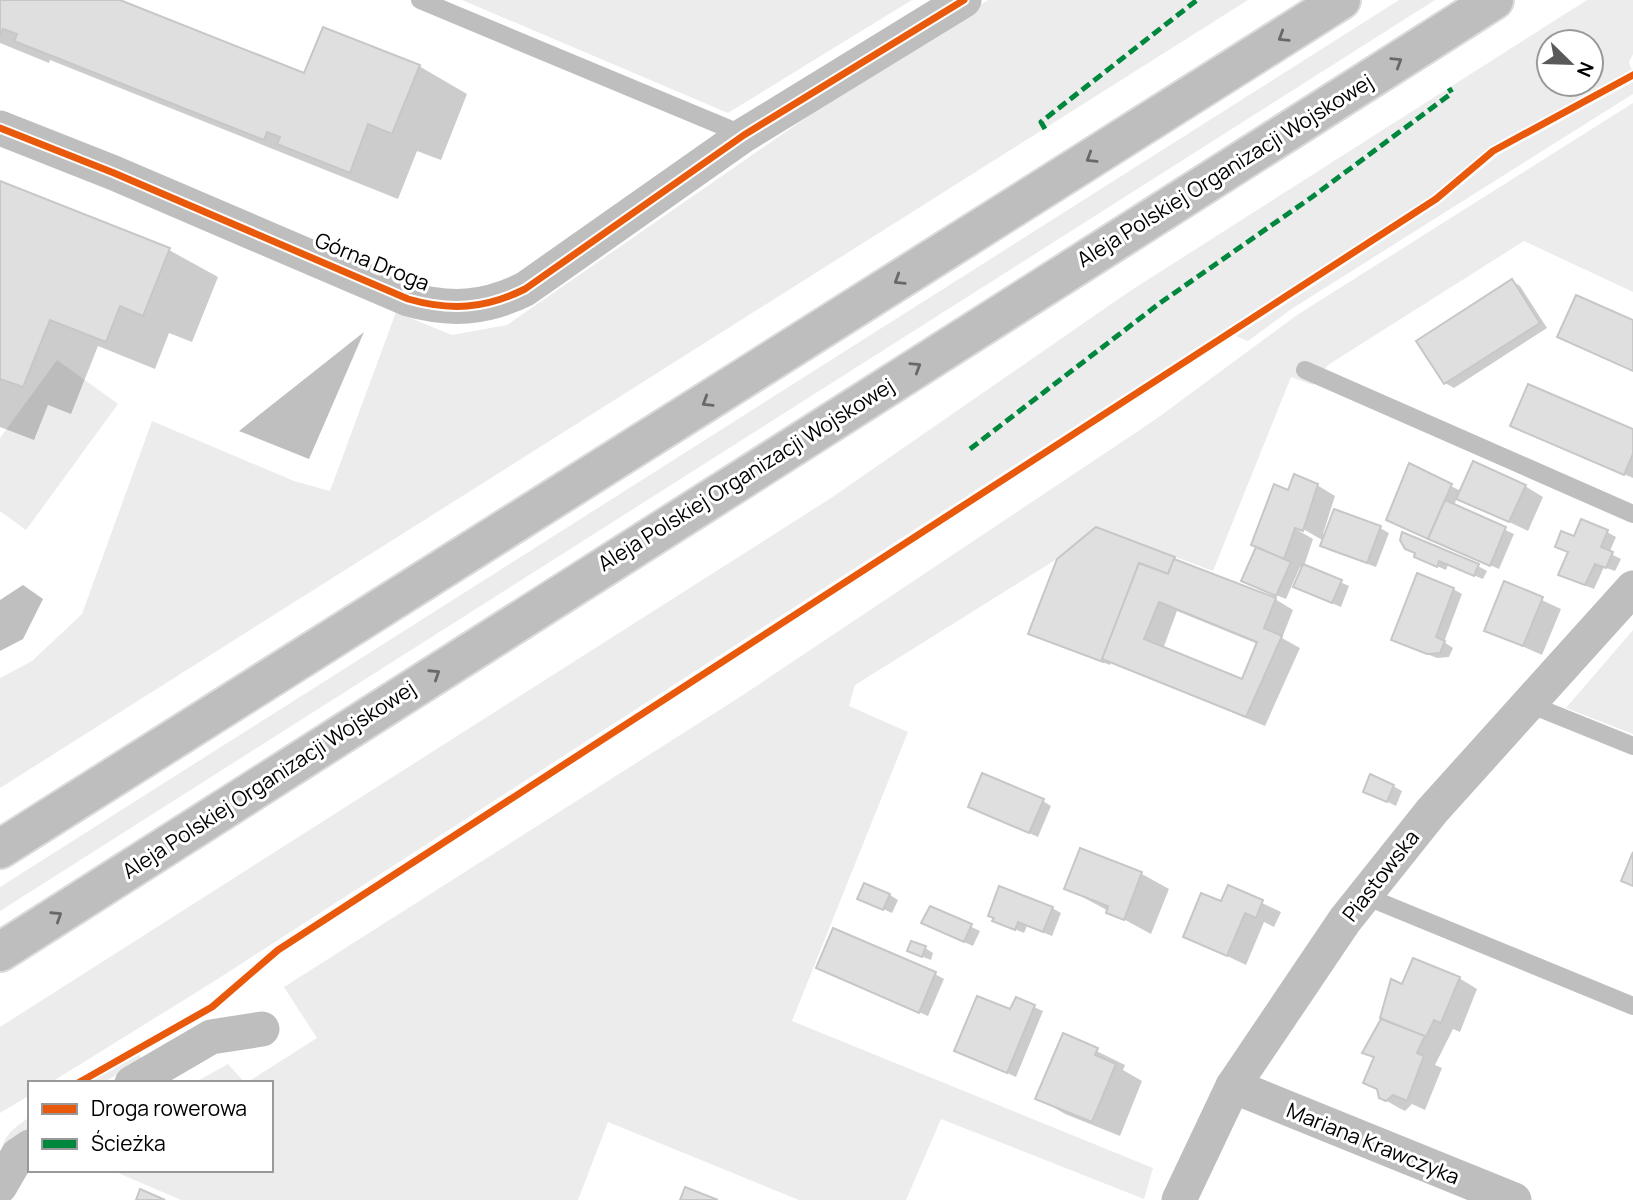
<svg xmlns="http://www.w3.org/2000/svg" width="1633" height="1200" viewBox="0 0 1633 1200" font-family="Manrope,sans-serif">
<style>
.green{fill:#ececec;fill-rule:evenodd}
.water{fill:#bfbfbf}
.shadow{fill:#0003;fill-rule:evenodd}
.building{fill:#dfdfdf;stroke:#c7c7c7;stroke-width:2;fill-rule:evenodd}
.lines{fill:none;stroke-linecap:round;stroke-linejoin:round}
.motorway-casing{stroke:#dbdbdb;stroke-width:42}
.service{stroke:#bebebe;stroke-width:18}
.minor{stroke:#bebebe;stroke-width:35}
.motorway{stroke:#bebebe;stroke-width:38}
.quiet{stroke:#00873e;stroke-width:5;stroke-dasharray:10 5;stroke-linecap:butt}
.cycleway-casing{stroke:#fff;stroke-width:11}
.cycleway{stroke:#e8590c;stroke-width:7}
.oneway{stroke:#686868}
.labels{text-anchor:middle;stroke-width:6;stroke-linejoin:round;paint-order:stroke}
.street-label{font-size:21px;fill:#000;stroke:#fff}
</style>
<rect width="100%" height="100%" fill="#fff"/>
<g class="green">
<path d="M 462,0 L 912,0 L 728,113 Z"/>
<path d="M 988,0 L 1248,0 L 0,788 L 0,678 L 32,661 L 82,614 L 152,421 L 294,481 L 330,491 L 396,312 L 452,335 L 507,325 L 833,99 Z"/>
<path d="M 1399,0 L 1435,0 L 0,911 L 0,887 Z"/>
<path d="M 1587,0 L 1633,0 L 1633,54 L 1629,62 L 1632,70 L 1493,146 L 1432,196 L 213,982 L 50,1083 L 30,1083 L 30,1095 L 0,1113 L 0,1027 L 831,498 L 1130,291 ZM 1549,42 L 1591,42 L 1591,84 L 1549,84 Z"/>
<path d="M 1633,82 L 1633,94 L 1293,308 L 1248,341 L 1236,336 L 1439,204 L 1498,155 Z"/>
<path d="M 1633,103 L 1633,292 L 1524,241 L 1328,365 L 1313,385 L 1291,377 L 1213,571 L 1096,527 L 1057,559 L 855,685 L 849,706 L 908,732 L 792,1021 L 1153,1168 L 1144,1199 L 941,1119 L 906,1200 L 799,1200 L 608,1122 L 578,1200 L 181,1200 L 111,1170 L 271,1170 L 271,1083 L 246,1083 L 317,1038 L 284,987 L 743,695 L 1156,419 L 1297,315 Z"/>
<path d="M 57,360 L 118,404 L 26,530 L 0,511 L 0,438 Z"/>
<path d="M 1633,630 L 1633,734 L 1566,708 Z"/>
<path d="M 138,1053 L 142,1059 L 103,1083 L 87,1083 Z"/>
<path d="M 228,1064 L 245,1083 L 194,1083 Z"/>
<path d="M 30,1117 L 30,1128 L 0,1161 C 0,1139 12,1128 30,1117 Z"/>
</g>
<g class="water">
<path d="M 364,332 L 309,459 L 239,431 Z"/>
<path d="M 23,585 L 43,599 L 23,639 L 0,651 L 0,600 Z"/>
</g>
<g class="shadow">
<path d="M 0,0 L 115,0 L 305,76 L 419,66 L 467,94 L 441,160 L 417,151 L 398,199 L 50,60 L 49,63 L 0,43 Z"/>
<path d="M 0,183 L 169,250 L 218,277 L 192,342 L 169,333 L 155,369 L 98,346 L 71,414 L 48,405 L 34,440 L 0,427 Z"/>
<path d="M 1512,281 L 1520,286 L 1547,328 L 1454,388 L 1445,383 Z"/>
<path d="M 1521,430 L 1633,431 L 1633,478 Z"/>
<path d="M 1410,466 L 1461,491 L 1525,486 L 1543,497 L 1528,531 L 1457,497 L 1454,506 L 1514,534 L 1499,569 L 1397,524 Z"/>
<path d="M 1317,485 L 1335,496 L 1323,534 L 1380,528 L 1389,533 L 1376,567 L 1331,551 L 1322,546 L 1324,541 L 1296,525 L 1294,528 L 1313,539 L 1304,566 L 1349,586 L 1341,607 L 1304,591 L 1304,567 L 1300,567 L 1286,599 L 1252,585 L 1289,492 Z"/>
<path d="M 1096,529 L 1275,599 L 1293,610 L 1282,638 L 1300,648 L 1265,726 L 1111,662 L 1110,665 L 1039,638 ZM 1177,611 L 1258,644 L 1243,681 L 1163,649 Z"/>
<path d="M 1607,532 L 1616,537 L 1609,553 L 1621,559 L 1615,571 L 1604,567 L 1594,589 L 1569,579 L 1575,538 Z"/>
<path d="M 1417,554 L 1478,566 L 1487,571 L 1483,579 L 1448,565 L 1446,570 L 1425,561 Z"/>
<path d="M 1505,583 L 1561,609 L 1542,655 L 1486,630 Z"/>
<path d="M 1453,589 L 1462,594 L 1444,642 L 1453,648 L 1449,657 L 1437,658 L 1402,644 Z"/>
<path d="M 1393,786 L 1402,791 L 1396,806 L 1372,794 Z"/>
<path d="M 1043,801 L 1051,806 L 1038,837 L 970,807 Z"/>
<path d="M 1081,850 L 1142,874 L 1169,889 L 1151,934 L 1066,888 Z"/>
<path d="M 1229,887 L 1281,912 L 1274,927 L 1264,922 L 1246,965 L 1185,936 L 1222,903 Z"/>
<path d="M 890,895 L 898,900 L 892,913 L 859,898 Z"/>
<path d="M 931,908 L 980,931 L 973,946 L 932,928 Z"/>
<path d="M 1052,908 L 1061,913 L 1052,936 L 1027,926 L 1024,933 L 995,921 Z"/>
<path d="M 925,948 L 933,953 L 931,960 L 918,955 Z"/>
<path d="M 827,972 L 935,974 L 944,979 L 928,1016 Z"/>
<path d="M 1459,978 L 1477,989 L 1460,1032 L 1453,1029 L 1435,1065 L 1442,1068 L 1425,1110 L 1412,1104 L 1405,1111 L 1399,1108 L 1380,1097 L 1378,1090 L 1365,1083 L 1375,1058 L 1365,1052 L 1371,1037 L 1375,1038 L 1392,981 L 1403,986 Z"/>
<path d="M 1016,999 L 1043,1011 L 1016,1077 L 956,1050 L 1011,1012 Z"/>
<path d="M 1064,1035 L 1125,1065 L 1123,1070 L 1142,1081 L 1120,1136 L 1065,1114 L 1038,1098 Z"/>
</g>
<g class="building">
<path d="M 0,0 L 120,0 L 304,73 L 323,27 L 420,65 L 392,134 L 368,124 L 350,173 L 277,144 L 280,137 L 267,132 L 264,140 L 14,41 L 17,34 L 3,29 L 0,36 Z"/>
<path d="M 0,181 L 170,248 L 143,316 L 120,306 L 106,342 L 50,320 L 23,387 L 0,379 Z"/>
<path d="M 1512,279 L 1540,323 L 1444,384 L 1416,341 Z"/>
<path d="M 1576,295 L 1633,320 L 1633,371 L 1557,337 Z"/>
<path d="M 1528,384 L 1633,429 L 1633,454 L 1624,475 L 1510,426 Z"/>
<path d="M 1473,461 L 1526,485 L 1509,522 L 1456,499 Z"/>
<path d="M 1409,463 L 1452,484 L 1428,539 L 1386,520 Z"/>
<path d="M 1294,474 L 1318,484 L 1303,531 L 1295,528 L 1284,559 L 1251,545 L 1274,484 L 1288,490 Z"/>
<path d="M 1445,500 L 1506,527 L 1490,566 L 1428,539 Z"/>
<path d="M 1334,509 L 1381,526 L 1367,563 L 1320,546 Z"/>
<path d="M 1581,519 L 1608,530 L 1601,547 L 1613,552 L 1606,568 L 1595,564 L 1585,585 L 1558,575 L 1568,552 L 1555,547 L 1561,531 L 1574,536 Z"/>
<path d="M 1096,527 L 1175,557 L 1168,574 L 1139,563 L 1103,662 L 1028,634 L 1057,559 Z"/>
<path d="M 1402,532 L 1479,564 L 1474,576 L 1439,561 L 1437,567 L 1414,557 L 1415,553 L 1405,549 L 1400,540 Z"/>
<path d="M 1256,547 L 1291,562 L 1276,596 L 1241,581 Z"/>
<path d="M 1174,559 L 1276,598 L 1264,628 L 1282,636 L 1246,717 L 1102,659 L 1139,563 L 1168,574 ZM 1159,602 L 1257,642 L 1242,679 L 1144,639 Z"/>
<path d="M 1303,564 L 1342,580 L 1332,603 L 1293,587 Z"/>
<path d="M 1417,573 L 1454,588 L 1436,637 L 1445,641 L 1440,653 L 1427,654 L 1391,640 Z"/>
<path d="M 1504,581 L 1543,597 L 1523,646 L 1484,631 Z"/>
<path d="M 982,773 L 1044,799 L 1029,833 L 968,807 Z"/>
<path d="M 1370,774 L 1394,785 L 1387,802 L 1363,792 Z"/>
<path d="M 1080,848 L 1142,872 L 1124,920 L 1106,913 L 1108,906 L 1064,889 Z"/>
<path d="M 1633,852 L 1633,886 L 1621,881 Z"/>
<path d="M 864,883 L 890,894 L 883,910 L 857,899 Z"/>
<path d="M 1228,885 L 1263,900 L 1256,918 L 1245,913 L 1227,956 L 1183,937 L 1201,893 L 1221,901 Z"/>
<path d="M 999,886 L 1053,907 L 1043,932 L 1018,922 L 1015,930 L 992,921 L 994,918 L 988,916 Z"/>
<path d="M 930,906 L 972,924 L 964,942 L 921,923 Z"/>
<path d="M 833,928 L 936,972 L 919,1013 L 816,968 Z"/>
<path d="M 911,941 L 926,946 L 922,957 L 907,951 Z"/>
<path d="M 1413,958 L 1460,977 L 1441,1023 L 1434,1020 L 1426,1037 L 1380,1018 L 1391,979 L 1402,984 Z"/>
<path d="M 977,996 L 1010,1009 L 1016,997 L 1035,1005 L 1007,1073 L 954,1051 Z"/>
<path d="M 1381,1019 L 1425,1036 L 1417,1053 L 1424,1056 L 1407,1101 L 1393,1095 L 1386,1101 L 1379,1098 L 1377,1089 L 1363,1083 L 1374,1057 L 1362,1053 Z"/>
<path d="M 1063,1033 L 1098,1048 L 1095,1055 L 1116,1064 L 1092,1122 L 1035,1099 Z"/>
<path d="M 685,1187 L 718,1200 L 680,1200 Z"/>
<path d="M 140,1189 L 165,1200 L 136,1200 Z"/>
</g>
<g class="lines">
<defs>
<g id="motorway">
<path d="M 0,849 L 1341,0"/>
<path d="M 0,952 L 1494,0"/>
</g>
</defs>
<use href="#motorway" class="motorway-casing"/>
<g class="service">
<path d="M 420,0 L 744,135"/>
<path d="M 1305,370 L 1633,514"/>
<path d="M 1529,704 L 1633,746"/>
<path d="M 1365,896 L 1633,1006"/>
</g>
<g class="minor">
<path d="M 0,128 L 114,173 L 408,299 C 450,311 485,309 525,289 L 744,135 L 964,0"/>
<path d="M 132,1083 L 211,1037 L 262,1029"/>
<path d="M 1233,1086 L 1514,1200"/>
<path d="M 0,1186 L 18,1155 L 30,1147"/>
<path d="M 1179,1200 L 1233,1086 L 1345,920 L 1432,811 L 1633,588"/>
</g>
<use href="#motorway" class="motorway"/>
<g class="quiet">
<path d="M 1045,129 L 1041,122 L 1197,0"/>
<path d="M 970,449 L 1160,303 L 1312,197 L 1452,93 L 1449,88"/>
</g>
<defs>
<g id="cycleway">
<path d="M 0,128 L 114,173 L 408,299 C 450,311 485,309 525,289 L 744,135 L 964,0"/>
<path d="M 78,1083 L 212,1007 L 278,950 L 1436,199 L 1493,151 L 1633,75"/>
</g>
</defs>
<use href="#cycleway" class="cycleway-casing"/>
<use href="#cycleway" class="cycleway"/>
</g>
<defs><path id="oneway-chevron" d="M-2-3.5L2.5 0L-2 3.5" fill="none" stroke-width="1.6" stroke-linecap="round" stroke-linejoin="round" transform="scale(1.75)"/></defs>
<g class="oneway">
<use href="#oneway-chevron" transform="translate(1283 37) rotate(148)"/>
<use href="#oneway-chevron" transform="translate(1397 62) rotate(-32)"/>
<use href="#oneway-chevron" transform="translate(1091 158) rotate(148)"/>
<use href="#oneway-chevron" transform="translate(899 280) rotate(148)"/>
<use href="#oneway-chevron" transform="translate(916 367) rotate(-32)"/>
<use href="#oneway-chevron" transform="translate(707 402) rotate(148)"/>
<use href="#oneway-chevron" transform="translate(435 674) rotate(-33)"/>
<use href="#oneway-chevron" transform="translate(57 916) rotate(-33)"/>
</g>
<g class="labels">
<g class="street-label">
<text transform="translate(1225 171) rotate(-32)" y="7">Aleja Polskiej Organizacji Wojskowej</text>
<text transform="translate(372 262) rotate(22)" y="7">Górna Droga</text>
<text transform="translate(746 475) rotate(-32)" y="7">Aleja Polskiej Organizacji Wojskowej</text>
<text transform="translate(269 780) rotate(-33)" y="7">Aleja Polskiej Organizacji Wojskowej</text>
<text transform="translate(1381 876) rotate(-52)" y="7">Piastowska</text>
<text transform="translate(1373 1144) rotate(22)" y="7">Mariana Krawczyka</text>
</g>
</g>
<rect x="28" y="1081" width="245" height="91" fill="#ffffff" stroke="#999999" stroke-width="2"/>
<rect x="42" y="1104" width="35" height="10" fill="#e8590c" stroke="#999999" stroke-width="2"/>
<text x="91" y="1116" font-size="21" fill="#000000">Droga rowerowa</text>
<rect x="42" y="1139" width="35" height="10" fill="#00873e" stroke="#999999" stroke-width="2"/>
<text x="91" y="1151" font-size="21" fill="#000000">Ścieżka</text>
<g transform="translate(1570 63) rotate(113)"><circle r="33" fill="#ffffff" stroke="#999999" stroke-width="2"/>
<path d="M0-5L12 26L0 18L-12 26Z" fill="#595959"/>
<text y="-10" font-size="19" font-weight="bold" text-anchor="middle" fill="#000000">N</text>
</g>
</svg>
